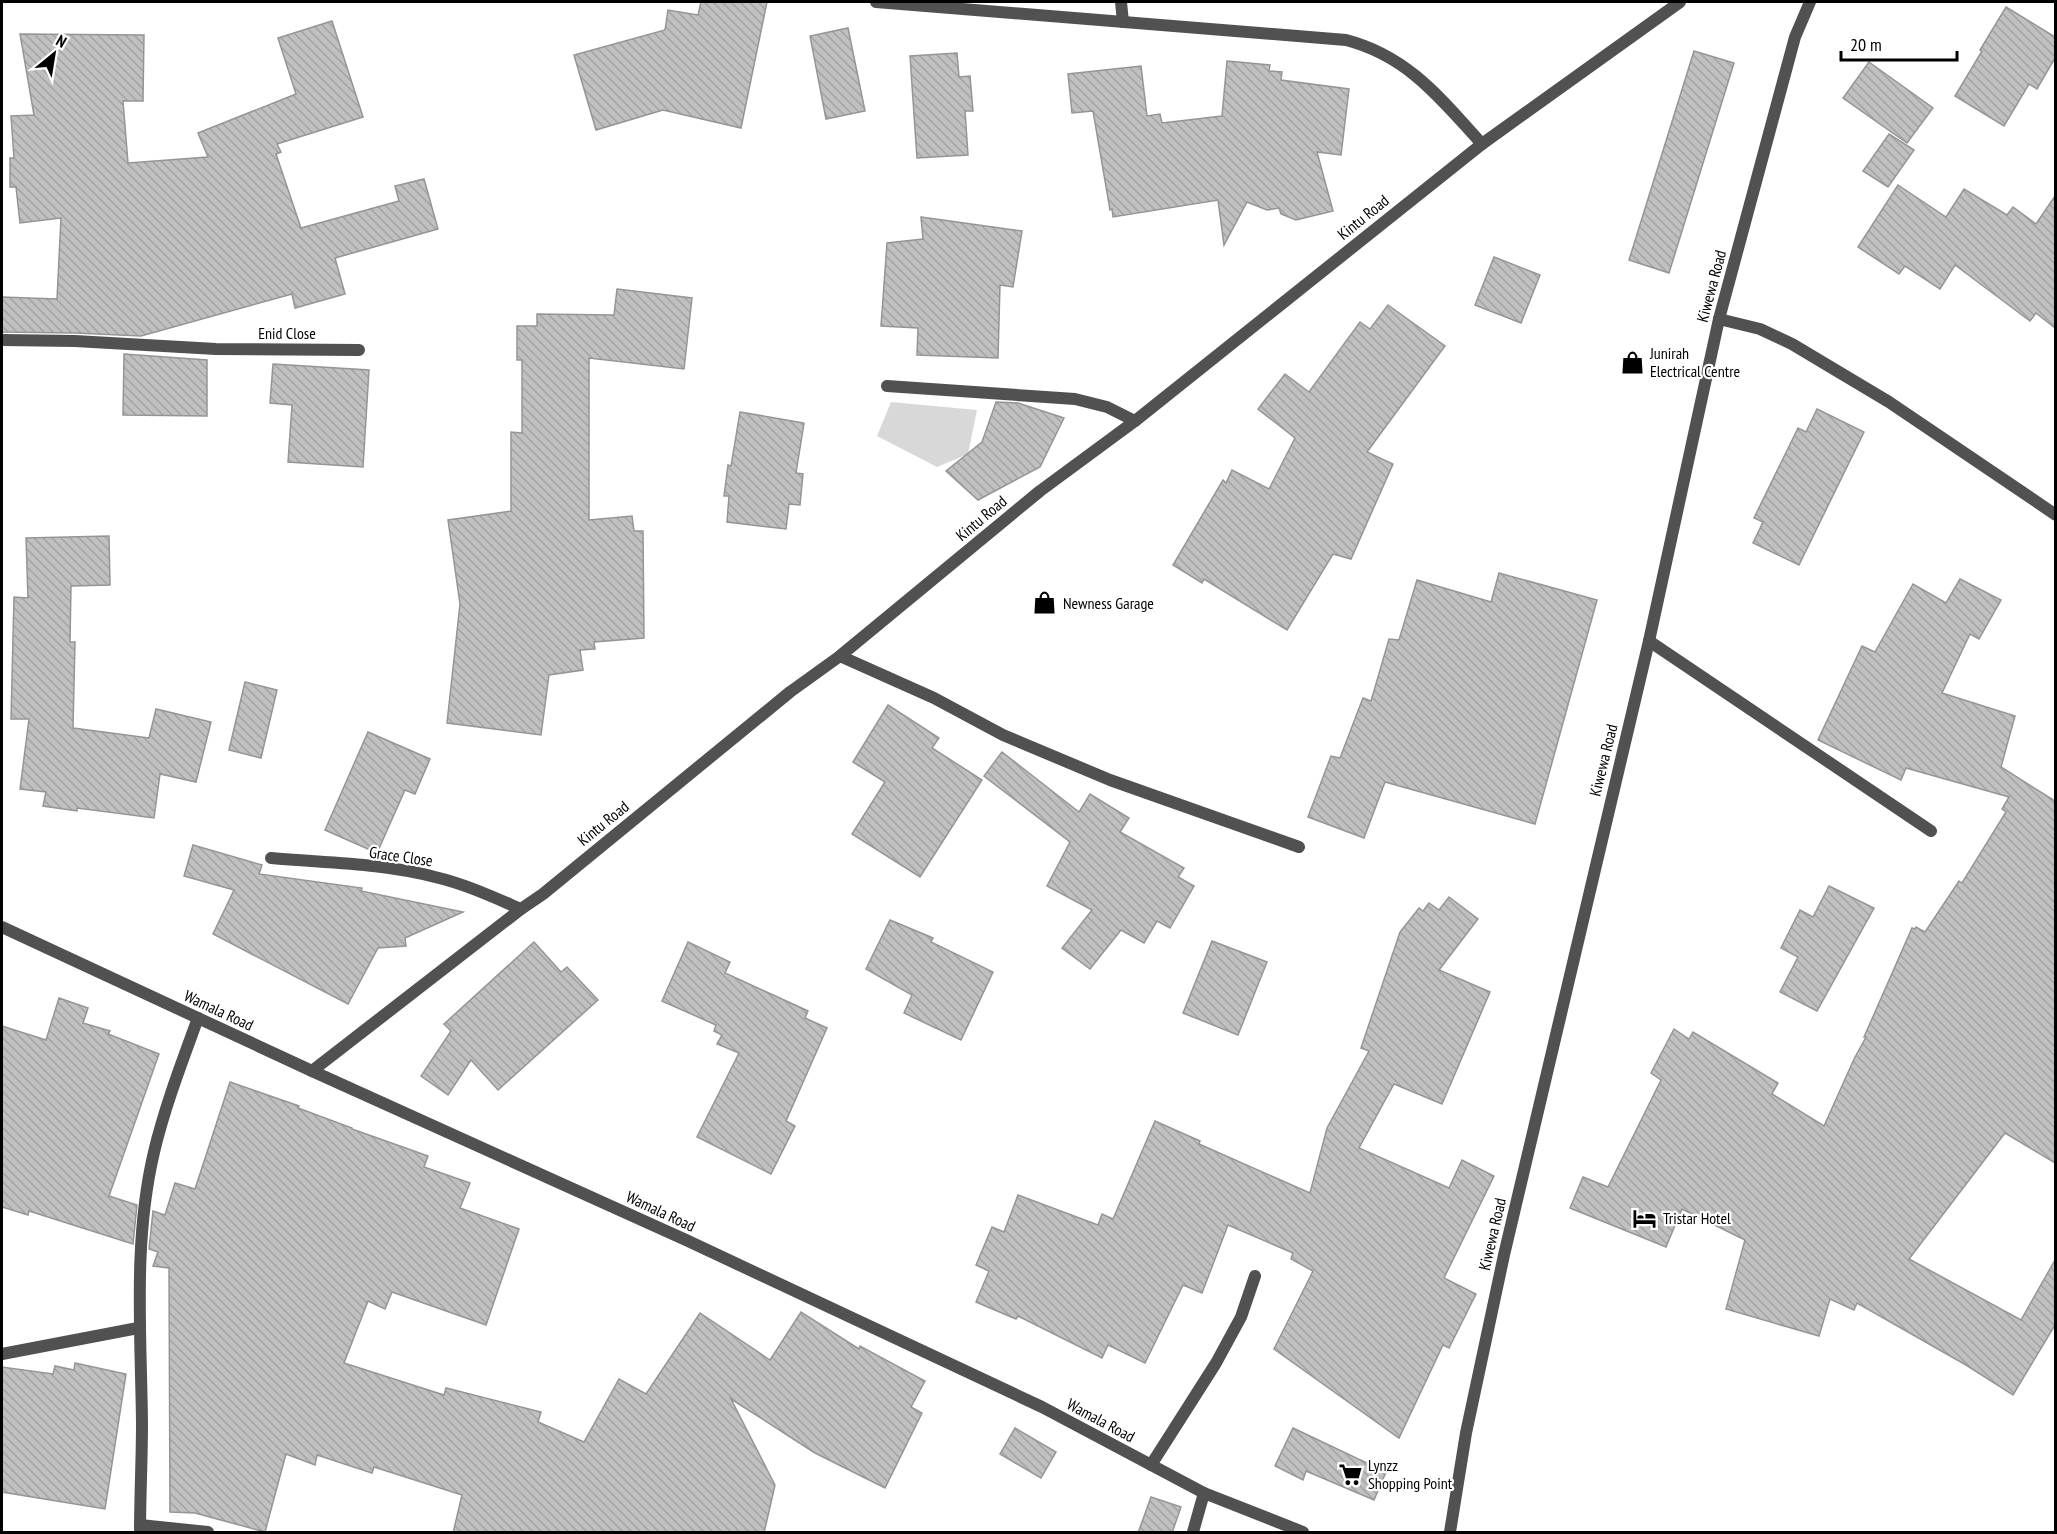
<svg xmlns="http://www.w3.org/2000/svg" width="2057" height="1534" viewBox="0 0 2057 1534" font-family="'PT Sans Narrow',sans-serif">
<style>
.grass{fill:#d8d8d8}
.building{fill:url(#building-back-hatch);stroke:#959595;stroke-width:1.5}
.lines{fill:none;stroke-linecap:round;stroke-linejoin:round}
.minor{stroke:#515151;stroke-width:12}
.tertiary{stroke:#515151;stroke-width:12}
.labels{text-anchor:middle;stroke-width:4.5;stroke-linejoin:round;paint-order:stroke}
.street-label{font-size:16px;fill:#000;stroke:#fff}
.poi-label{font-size:16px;fill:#000;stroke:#fff;text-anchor:start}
</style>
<defs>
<pattern id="building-back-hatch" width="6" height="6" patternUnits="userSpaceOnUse" patternTransform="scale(1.5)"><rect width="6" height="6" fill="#c0c0c0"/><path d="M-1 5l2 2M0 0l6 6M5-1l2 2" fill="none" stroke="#a3a3a3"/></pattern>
</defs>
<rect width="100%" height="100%" fill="#fff"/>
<path class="grass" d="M 891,402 L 977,410 L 968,454 L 937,467 L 877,436 Z"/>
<g class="building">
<path d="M 701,2 L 767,2 L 741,128 L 663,110 L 596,130 L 574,55 L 665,30 L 668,10 L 698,15 Z"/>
<path d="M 2006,7 L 2055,37 L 2055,58 L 2037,89 L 2029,84 L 2004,126 L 1955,96 L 1982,51 L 1980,50 Z"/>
<path d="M 332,21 L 363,117 L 277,144 L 281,152 L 276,154 L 301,228 L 399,201 L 395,186 L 424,179 L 438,229 L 335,258 L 345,294 L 295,308 L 292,294 L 141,336 L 75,333 L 2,332 L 2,297 L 57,299 L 61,218 L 20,223 L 16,187 L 10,187 L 10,158 L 14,158 L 11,116 L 34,115 L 20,34 L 144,35 L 143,101 L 123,101 L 128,163 L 208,157 L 198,133 L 296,94 L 278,38 Z"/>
<path d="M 848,28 L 865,111 L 826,119 L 810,36 Z"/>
<path d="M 1694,51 L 1734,63 L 1669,273 L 1629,260 Z"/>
<path d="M 957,53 L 959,77 L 970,76 L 973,111 L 965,111 L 968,155 L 917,158 L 910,56 Z"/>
<path d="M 1227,61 L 1270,65 L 1269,71 L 1282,72 L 1281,80 L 1349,89 L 1341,155 L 1317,152 L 1333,211 L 1296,220 L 1281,214 L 1279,208 L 1267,210 L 1247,202 L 1224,245 L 1218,200 L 1113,217 L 1112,209 L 1110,210 L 1093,111 L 1072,113 L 1068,74 L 1141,66 L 1147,116 L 1160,114 L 1162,123 L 1222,116 Z"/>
<path d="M 1869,62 L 1933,108 L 1907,143 L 1843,98 Z"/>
<path d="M 1889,134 L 1914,150 L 1888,187 L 1863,171 Z"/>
<path d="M 1898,185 L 1946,217 L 1964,189 L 2007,215 L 2013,207 L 2036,224 L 2055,196 L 2055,328 L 2036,313 L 2030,321 L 1955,265 L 1940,289 L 1905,266 L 1899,274 L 1858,247 Z"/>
<path d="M 921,217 L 1022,231 L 1013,287 L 1000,285 L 998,358 L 917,355 L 918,328 L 881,326 L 887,243 L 923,239 Z"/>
<path d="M 1494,257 L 1540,275 L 1521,323 L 1475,305 Z"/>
<path d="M 617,289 L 692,298 L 684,369 L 589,358 L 589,520 L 632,516 L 634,531 L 643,531 L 644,638 L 594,642 L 595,649 L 580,650 L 583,670 L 549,675 L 541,735 L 447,723 L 460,604 L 448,520 L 511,511 L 511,432 L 522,433 L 522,360 L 517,360 L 517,326 L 537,326 L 537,314 L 614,315 Z"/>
<path d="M 1388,305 L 1445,346 L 1367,452 L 1393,464 L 1351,559 L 1333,554 L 1287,630 L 1204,579 L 1202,583 L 1173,565 L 1223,480 L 1226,483 L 1232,470 L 1269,489 L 1295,438 L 1258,409 L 1285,374 L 1309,392 L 1360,322 L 1370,329 Z"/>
<path d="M 124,354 L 207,360 L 207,416 L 123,415 Z"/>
<path d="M 273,364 L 369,370 L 363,467 L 288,462 L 292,405 L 270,403 Z"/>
<path d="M 996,402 L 1018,403 L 1064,418 L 1040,467 L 978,500 L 946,471 L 982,442 Z"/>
<path d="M 1817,409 L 1864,432 L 1799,565 L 1753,543 L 1763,522 L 1754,518 L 1798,428 L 1806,432 Z"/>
<path d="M 740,412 L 804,423 L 796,473 L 803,474 L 800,505 L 789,504 L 786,529 L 727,522 L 729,496 L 724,496 L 728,465 L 731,466 Z"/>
<path d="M 109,536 L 110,585 L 71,586 L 70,642 L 75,642 L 73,728 L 149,738 L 156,709 L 211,722 L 196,782 L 160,774 L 154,818 L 77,808 L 77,811 L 43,806 L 46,792 L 20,789 L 29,719 L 11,719 L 14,597 L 28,598 L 26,538 Z"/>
<path d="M 1499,573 L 1597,600 L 1535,824 L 1385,782 L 1364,838 L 1308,817 L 1331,756 L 1340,758 L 1363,698 L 1371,701 L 1389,639 L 1399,640 L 1417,580 L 1491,602 Z"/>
<path d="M 1960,579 L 2001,600 L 1979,639 L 1970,634 L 1942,693 L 2015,716 L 2001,767 L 2055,801 L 2055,1163 L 2005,1133 L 1909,1259 L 2021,1320 L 2055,1260 L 2055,1325 L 2013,1395 L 1966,1365 L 1857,1303 L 1854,1310 L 1830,1299 L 1819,1336 L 1726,1309 L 1745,1240 L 1682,1209 L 1666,1247 L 1570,1208 L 1583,1177 L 1608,1187 L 1661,1080 L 1651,1073 L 1674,1029 L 1689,1039 L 1693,1032 L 1778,1083 L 1772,1094 L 1824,1126 L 1854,1059 L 1866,1037 L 1864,1037 L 1912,928 L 1915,929 L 1916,927 L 1925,932 L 1959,881 L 1962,883 L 2006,812 L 2002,809 L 2009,797 L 1906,768 L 1901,780 L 1818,740 L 1862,646 L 1875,652 L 1913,584 L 1946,603 Z"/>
<path d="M 245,682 L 277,690 L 261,758 L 229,750 Z"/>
<path d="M 888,705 L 939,738 L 932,748 L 982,780 L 920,877 L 852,834 L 885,782 L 853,762 Z"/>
<path d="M 368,732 L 430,759 L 415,794 L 405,790 L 377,853 L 325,830 Z"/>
<path d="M 1002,752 L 1079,812 L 1090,794 L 1129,818 L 1120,832 L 1184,868 L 1178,877 L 1194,886 L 1170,928 L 1157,921 L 1144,943 L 1121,930 L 1090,969 L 1062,948 L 1092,910 L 1047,886 L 1070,842 L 984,776 Z"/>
<path d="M 193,845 L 262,865 L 259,874 L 362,888 L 361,891 L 463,912 L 405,938 L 406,946 L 378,948 L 348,1004 L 213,934 L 234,890 L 184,876 Z"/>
<path d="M 1829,886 L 1874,908 L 1817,1011 L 1780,992 L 1798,957 L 1781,948 L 1800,910 L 1813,917 Z"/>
<path d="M 1449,897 L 1478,919 L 1439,970 L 1490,992 L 1442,1104 L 1394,1084 L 1359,1148 L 1449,1188 L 1462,1160 L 1494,1176 L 1444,1278 L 1476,1294 L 1449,1348 L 1443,1345 L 1399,1438 L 1274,1349 L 1313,1271 L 1291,1259 L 1293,1253 L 1228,1225 L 1202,1293 L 1183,1285 L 1145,1363 L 1108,1345 L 1102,1358 L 1018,1316 L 1016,1319 L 976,1302 L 989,1271 L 976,1265 L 992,1227 L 1004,1232 L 1018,1195 L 1098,1225 L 1102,1214 L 1113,1219 L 1155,1121 L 1200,1141 L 1199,1144 L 1310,1193 L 1327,1128 L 1369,1051 L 1361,1048 L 1400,932 L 1419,908 L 1423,911 L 1429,903 L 1439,910 Z"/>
<path d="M 890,920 L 933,938 L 931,942 L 993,972 L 961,1040 L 904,1013 L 912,995 L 866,969 Z"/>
<path d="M 1212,941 L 1267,962 L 1238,1035 L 1183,1013 Z"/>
<path d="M 534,942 L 561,972 L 567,967 L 598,1000 L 498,1090 L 471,1060 L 448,1095 L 421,1076 L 451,1031 L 444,1024 Z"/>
<path d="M 688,942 L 730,962 L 725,973 L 808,1011 L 805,1018 L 827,1028 L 786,1121 L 795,1126 L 771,1174 L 697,1137 L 739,1053 L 717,1044 L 722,1035 L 714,1031 L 716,1025 L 662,1001 Z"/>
<path d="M 59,998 L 88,1008 L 83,1023 L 110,1031 L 108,1034 L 159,1054 L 109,1196 L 137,1205 L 133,1244 L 29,1211 L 28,1215 L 2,1207 L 2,1026 L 46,1040 Z"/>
<path d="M 230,1082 L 299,1106 L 298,1108 L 352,1128 L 352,1129 L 428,1156 L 424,1167 L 470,1183 L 460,1208 L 519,1229 L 486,1325 L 392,1292 L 385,1309 L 368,1301 L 344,1363 L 444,1395 L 446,1388 L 541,1412 L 538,1422 L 584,1442 L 619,1379 L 646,1394 L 700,1313 L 770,1360 L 801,1312 L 859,1349 L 860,1346 L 925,1381 L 911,1407 L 922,1413 L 885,1488 L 815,1453 L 731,1399 L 775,1485 L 764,1533 L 453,1533 L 462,1495 L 374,1467 L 372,1473 L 317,1455 L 315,1465 L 286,1454 L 265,1532 L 195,1513 L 170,1512 L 169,1268 L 153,1266 L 158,1252 L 149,1249 L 153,1211 L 165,1215 L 175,1183 L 195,1189 Z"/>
<path d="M 75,1363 L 126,1374 L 105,1509 L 2,1492 L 2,1367 L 53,1374 L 55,1366 L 74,1370 Z"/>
<path d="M 1015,1428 L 1056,1452 L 1041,1478 L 1000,1454 Z"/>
<path d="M 1293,1428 L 1386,1472 L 1374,1500 L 1306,1471 L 1303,1480 L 1275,1466 Z"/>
<path d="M 1151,1497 L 1181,1507 L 1172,1533 L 1138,1533 Z"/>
</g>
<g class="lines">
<g class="minor">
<path d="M 876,2 L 1346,40 C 1408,56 1441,99 1482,144"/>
<path d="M 1121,2 L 1123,22"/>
<path d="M 1719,319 L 1760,329 L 1792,344 L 1889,402 L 2056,515"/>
<path d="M 2,340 L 75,341 L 216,349 L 359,350"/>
<path d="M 887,386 L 1075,399 L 1107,407 L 1135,421"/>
<path d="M 1649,641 L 1931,831"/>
<path d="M 840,656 L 934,698 L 1003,735 L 1110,780 L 1299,847"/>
<path d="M 271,858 C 325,863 382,863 435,877 C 465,884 493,897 521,909"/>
<path d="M 312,1071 L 521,909 L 543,894 L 790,692 L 840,656 L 1040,491 L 1135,421 L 1482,144 L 1680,2"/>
<path d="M 2,1354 L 138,1328"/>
<path d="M 1151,1465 L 1216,1363 L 1241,1317 L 1255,1276"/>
<path d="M 140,1525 L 208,1532"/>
<path d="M 140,1532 C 140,1496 142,1460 142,1423 C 141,1333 133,1241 154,1152 C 165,1106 182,1062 198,1018"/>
<path d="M 1193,1532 L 1204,1493"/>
</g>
<g class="tertiary">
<path d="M 2,927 L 312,1071 L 686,1240 L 1042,1407 L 1204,1493 L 1303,1532"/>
<path d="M 1450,1532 L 1466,1433 L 1504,1255 L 1649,641 L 1719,319 L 1795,37 L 1810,2"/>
</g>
</g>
<defs>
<symbol id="shop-bare" viewBox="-9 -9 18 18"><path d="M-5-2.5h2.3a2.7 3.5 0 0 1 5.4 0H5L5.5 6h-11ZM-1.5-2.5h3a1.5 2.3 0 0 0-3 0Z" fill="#000" stroke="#fff" stroke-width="2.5" paint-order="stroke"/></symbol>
<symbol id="hotel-bare" viewBox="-9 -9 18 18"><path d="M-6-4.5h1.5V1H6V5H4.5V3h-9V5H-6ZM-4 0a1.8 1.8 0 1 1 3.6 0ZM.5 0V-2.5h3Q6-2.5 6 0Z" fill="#000" stroke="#fff" stroke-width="2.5" paint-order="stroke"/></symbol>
<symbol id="supermarket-bare" viewBox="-9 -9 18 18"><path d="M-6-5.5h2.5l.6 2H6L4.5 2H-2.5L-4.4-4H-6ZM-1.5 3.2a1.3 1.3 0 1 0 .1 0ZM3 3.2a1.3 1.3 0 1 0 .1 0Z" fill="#000" stroke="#fff" stroke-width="2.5" paint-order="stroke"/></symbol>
</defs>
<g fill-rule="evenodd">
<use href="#shop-bare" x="1616" y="346" width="33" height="33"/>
<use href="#shop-bare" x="1028" y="586" width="33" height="33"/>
<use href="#hotel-bare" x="1628" y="1202" width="33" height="33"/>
<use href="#supermarket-bare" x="1334" y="1458" width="33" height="33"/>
</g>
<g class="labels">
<g class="street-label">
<text transform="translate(1363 217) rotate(-39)" y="6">Kintu Road</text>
<text transform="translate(1711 286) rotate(-75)" y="6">Kiwewa Road</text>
<text x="287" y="339">Enid Close</text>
<text transform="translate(981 518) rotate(-40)" y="6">Kintu Road</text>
<text transform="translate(1603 760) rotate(-76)" y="6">Kiwewa Road</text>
<text transform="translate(603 823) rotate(-39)" y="6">Kintu Road</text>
<text transform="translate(401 856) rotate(8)" y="6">Grace Close</text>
<text transform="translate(219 1010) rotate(25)" y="6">Wamala Road</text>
<text transform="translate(661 1211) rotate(25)" y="6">Wamala Road</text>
<text transform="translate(1492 1234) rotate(-77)" y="6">Kiwewa Road</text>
<text transform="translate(1101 1420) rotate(28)" y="6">Wamala Road</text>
</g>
<g class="poi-label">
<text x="1650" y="359">Junirah<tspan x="1650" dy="18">Electrical Centre</tspan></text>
<text x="1063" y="609">Newness Garage</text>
<text x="1663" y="1224">Tristar Hotel</text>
<text x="1368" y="1471">Lynzz<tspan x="1368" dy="18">Shopping Point</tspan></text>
</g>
</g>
<rect width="2057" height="1534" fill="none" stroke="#000000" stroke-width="6"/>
<g transform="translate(54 54) rotate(30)" stroke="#ffffff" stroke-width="4.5" paint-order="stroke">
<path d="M0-4.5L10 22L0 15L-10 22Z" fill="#000000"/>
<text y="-9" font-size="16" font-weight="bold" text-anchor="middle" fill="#000000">N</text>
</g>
<path d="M1841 51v9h116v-9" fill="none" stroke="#000000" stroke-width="3"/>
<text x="1850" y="51" font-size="18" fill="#000000" stroke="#ffffff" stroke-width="4.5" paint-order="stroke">20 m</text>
</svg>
